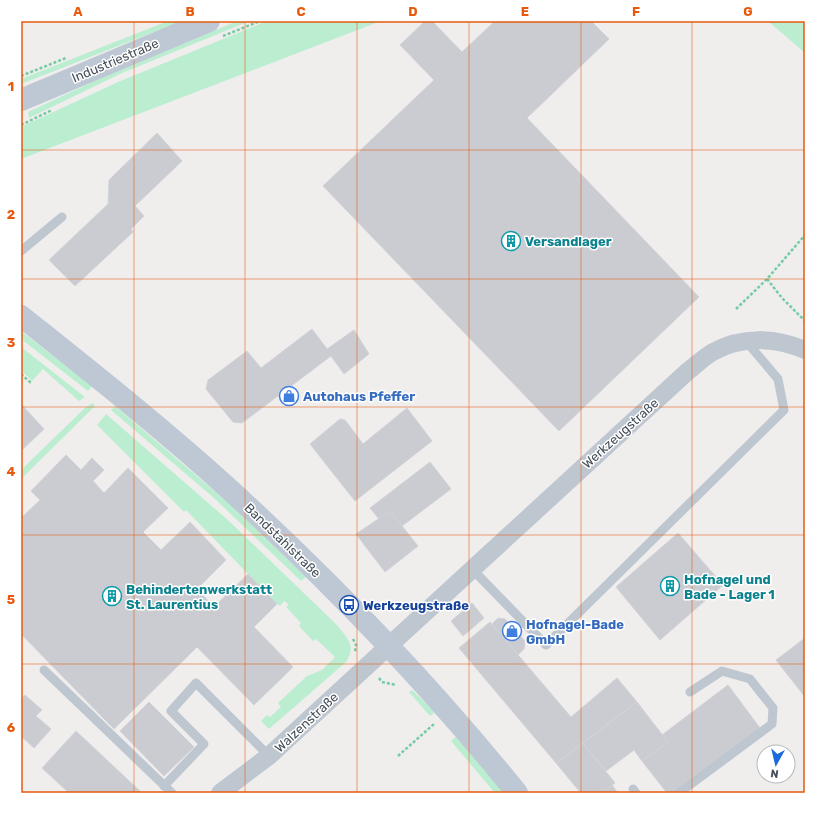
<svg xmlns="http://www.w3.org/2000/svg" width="826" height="814" viewBox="0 0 826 814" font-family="Rubik,sans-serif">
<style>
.green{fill:#bbeed1}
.building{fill:#caccd2;stroke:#d1d3d9}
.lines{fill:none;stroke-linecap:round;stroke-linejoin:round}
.path{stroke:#74cca3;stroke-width:2.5;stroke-dasharray:3 2;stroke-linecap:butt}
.lane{stroke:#bec7d0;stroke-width:9}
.street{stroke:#bec7d0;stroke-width:18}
.secondary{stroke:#bec8d4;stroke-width:22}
.grid{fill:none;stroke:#e8590c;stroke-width:1;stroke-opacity:0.55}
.labels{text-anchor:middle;stroke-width:3;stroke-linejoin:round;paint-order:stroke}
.street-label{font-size:13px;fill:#46505b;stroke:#fff}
.culture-label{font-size:13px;font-weight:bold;fill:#0d838f;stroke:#fff;text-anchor:start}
.shop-label{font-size:13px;font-weight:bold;fill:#366cbe;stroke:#fff;text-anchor:start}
.transit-label{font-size:13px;font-weight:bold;fill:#164399;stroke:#fff;text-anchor:start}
.neatline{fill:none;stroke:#e8590c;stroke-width:1.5}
.grid-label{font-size:13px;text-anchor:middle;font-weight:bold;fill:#e8590c}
</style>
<rect width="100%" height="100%" fill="#f0eded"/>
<g class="green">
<path d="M 168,21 L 182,21 L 21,84 L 21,79 Z"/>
<path d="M 237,21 L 250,21 L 122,73 L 29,118 L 28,112 L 101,78 Z"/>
<path d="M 267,21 L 381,21 L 21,159 L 21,127 L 118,82 Z"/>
<path d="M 768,21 L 805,21 L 805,53 Z"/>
<path d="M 21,331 L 92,386 L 88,391 L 21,339 Z"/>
<path d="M 21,347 L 85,397 L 79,401 L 43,369 L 32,381 L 21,370 Z"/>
<path d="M 93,403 L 95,406 L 21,479 L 21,470 L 86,407 Z"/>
<path d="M 115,406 L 233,507 L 306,577 L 301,581 L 214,498 L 111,410 Z"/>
<path d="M 106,414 L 229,521 L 337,625 C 347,638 357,646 346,662 L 269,729 L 261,721 L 267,715 L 270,717 L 281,707 L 278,703 L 307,676 L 322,670 L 335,657 L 316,639 L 313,641 L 299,626 L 301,623 L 286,607 L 289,605 L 284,601 L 280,606 L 277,604 L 186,510 L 184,512 L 97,425 Z"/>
<path d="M 412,690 L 435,712 L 430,716 L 409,692 Z"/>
<path d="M 456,737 L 504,793 L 495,793 L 451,741 Z"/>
</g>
<g class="building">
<path d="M 425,21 L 432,21 L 462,52 L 495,21 L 591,21 L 609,39 L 527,118 L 699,297 L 559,431 L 323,186 L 434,80 L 400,45 Z"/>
<path d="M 157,133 L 182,161 L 135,206 L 144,216 L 131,229 L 133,232 L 75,286 L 49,260 L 108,204 L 109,180 Z"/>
<path d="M 312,329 L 327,349 L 354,330 L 369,354 L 344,374 L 331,356 L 242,423 L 233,422 L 206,389 L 208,380 L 247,351 L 261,368 Z"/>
<path d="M 21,404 L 44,429 L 21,451 Z"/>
<path d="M 407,408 L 432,441 L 355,501 L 310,444 L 340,419 L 345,420 L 363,444 Z"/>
<path d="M 66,455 L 81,470 L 92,458 L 104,470 L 93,481 L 104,493 L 128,468 L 168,508 L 143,532 L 161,550 L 190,522 L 226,560 L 197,589 L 214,607 L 248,574 L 277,604 L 254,627 L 293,667 L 254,705 L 197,647 L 114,729 L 21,634 L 21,518 L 40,500 L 31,491 Z"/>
<path d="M 430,462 L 451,489 L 402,526 L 390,511 L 379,519 L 370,508 Z"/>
<path d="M 390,511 L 418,546 L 385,572 L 356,534 Z"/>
<path d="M 678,533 L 723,585 L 660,640 L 616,587 Z"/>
<path d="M 472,603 L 484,618 L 463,636 L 451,621 Z"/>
<path d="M 498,618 L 505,619 L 525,641 L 524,649 L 518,655 L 492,624 Z"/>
<path d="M 490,622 L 571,717 L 617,678 L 637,702 L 556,763 L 459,648 Z"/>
<path d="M 805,638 L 805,697 L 776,660 Z"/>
<path d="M 728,685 L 760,728 L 676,793 L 667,793 L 642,761 L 668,742 L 662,735 Z"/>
<path d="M 25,695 L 42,710 L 36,716 L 51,729 L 34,748 L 21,736 L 21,699 Z"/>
<path d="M 149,702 L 194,747 L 164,776 L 120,731 Z"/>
<path d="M 637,702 L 668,742 L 642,761 L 634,750 L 606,771 L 583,743 Z"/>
<path d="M 76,731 L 141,792 L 140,793 L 69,793 L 42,768 Z"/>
<path d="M 583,743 L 615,783 L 601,793 L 580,792 L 556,763 Z"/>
<path d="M 612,785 L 618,793 L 601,793 Z"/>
</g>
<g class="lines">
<g class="path">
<path d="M 223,36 L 260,21"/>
<path d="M 21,76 L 66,58"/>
<path d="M 21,125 L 52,110"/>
<path d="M 767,279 L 782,298 L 805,321"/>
<path d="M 736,309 L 767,279 L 805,235"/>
<path d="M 21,374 L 31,383"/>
<path d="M 353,639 L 356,645 L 355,652"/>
<path d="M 379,678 L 382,682 L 396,685"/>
<path d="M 398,756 L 434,724"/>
</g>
<g class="lane">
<path d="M 21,251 L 62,217"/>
<path d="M 472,569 L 546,645 L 784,410 L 778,379 L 746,341"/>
<path d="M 44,670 L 172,793"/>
<path d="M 164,786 L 204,744 L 171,711 L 196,683 L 269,756"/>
<path d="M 633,789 L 636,793"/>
<path d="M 679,793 L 772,724 L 773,708 L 750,679 L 722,671 L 690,692"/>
</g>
<path class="street" d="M 220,793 L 269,756 L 688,371 C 696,365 704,357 713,352 C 742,336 775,337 805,350"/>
<g class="secondary">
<path d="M 21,100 L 209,21"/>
<path d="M 21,316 C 91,372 162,428 229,489 C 332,583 429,684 517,793"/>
</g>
</g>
<path class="grid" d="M 134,21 L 134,793M 245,21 L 245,793M 357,21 L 357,793M 469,21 L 469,793M 581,21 L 581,793M 692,21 L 692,793M 21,150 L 805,150M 21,279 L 805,279M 21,407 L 805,407M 21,535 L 805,535M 21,664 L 805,664"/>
<defs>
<symbol id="building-ring" viewBox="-11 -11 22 22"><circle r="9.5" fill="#fff" stroke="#0f9aa8" stroke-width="1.5"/><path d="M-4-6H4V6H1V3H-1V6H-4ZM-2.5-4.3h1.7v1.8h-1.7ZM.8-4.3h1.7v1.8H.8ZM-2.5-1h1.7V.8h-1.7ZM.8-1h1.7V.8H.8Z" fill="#0f9aa8"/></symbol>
<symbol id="shop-ring" viewBox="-11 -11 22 22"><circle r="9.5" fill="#fff" stroke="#3f7fe0" stroke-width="1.5"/><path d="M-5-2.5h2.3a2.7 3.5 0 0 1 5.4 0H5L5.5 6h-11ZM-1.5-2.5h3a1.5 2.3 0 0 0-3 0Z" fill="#3f7fe0"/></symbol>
<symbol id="bus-ring" viewBox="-11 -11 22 22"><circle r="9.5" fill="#fff" stroke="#1a4fb4" stroke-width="1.5"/><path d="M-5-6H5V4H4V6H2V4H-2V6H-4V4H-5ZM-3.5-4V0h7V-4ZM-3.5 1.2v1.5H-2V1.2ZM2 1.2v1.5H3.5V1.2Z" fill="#1a4fb4"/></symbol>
</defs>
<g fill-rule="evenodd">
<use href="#building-ring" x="500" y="230" width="22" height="22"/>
<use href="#shop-ring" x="278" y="385" width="22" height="22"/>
<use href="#building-ring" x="659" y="575" width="22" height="22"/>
<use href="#building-ring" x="101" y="585" width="22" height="22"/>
<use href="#bus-ring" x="338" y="594" width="22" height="22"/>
<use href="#shop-ring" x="501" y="620" width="22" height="22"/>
</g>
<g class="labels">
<g class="street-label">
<text transform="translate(115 60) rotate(-23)" y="5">Industriestraße</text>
<text transform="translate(620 433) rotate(-42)" y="5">Werkzeugstraße</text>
<text transform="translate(283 540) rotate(44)" y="5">Bandstahlstraße</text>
<text transform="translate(306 722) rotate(-43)" y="5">Walzenstraße</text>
</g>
<g class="culture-label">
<text x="525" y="246">Versandlager</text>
<text x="684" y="584">Hofnagel und<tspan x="684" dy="15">Bade - Lager 1</tspan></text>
<text x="126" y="594">Behindertenwerkstatt<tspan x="126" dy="15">St. Laurentius</tspan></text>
</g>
<g class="shop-label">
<text x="303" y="401">Autohaus Pfeffer</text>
<text x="526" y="629">Hofnagel-Bade<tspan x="526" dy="15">GmbH</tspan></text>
</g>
<g class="transit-label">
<text x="363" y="610">Werkzeugstraße</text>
</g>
</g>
<rect width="826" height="814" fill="none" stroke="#ffffff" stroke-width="44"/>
<g transform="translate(776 764) rotate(188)"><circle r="19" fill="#ffffff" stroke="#b5b9bd"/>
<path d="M0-3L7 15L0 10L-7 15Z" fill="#1a69dd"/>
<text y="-6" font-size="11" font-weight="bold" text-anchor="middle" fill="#46505b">N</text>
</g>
<rect x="22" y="22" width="782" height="770" class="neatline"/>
<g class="grid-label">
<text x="78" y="16">A</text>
<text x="190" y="16">B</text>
<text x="301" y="16">C</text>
<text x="413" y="16">D</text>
<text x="525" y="16">E</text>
<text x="636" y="16">F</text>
<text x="748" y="16">G</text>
<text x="11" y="91">1</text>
<text x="11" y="219">2</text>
<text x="11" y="347">3</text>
<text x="11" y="476">4</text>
<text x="11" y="604">5</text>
<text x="11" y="732">6</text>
</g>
</svg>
